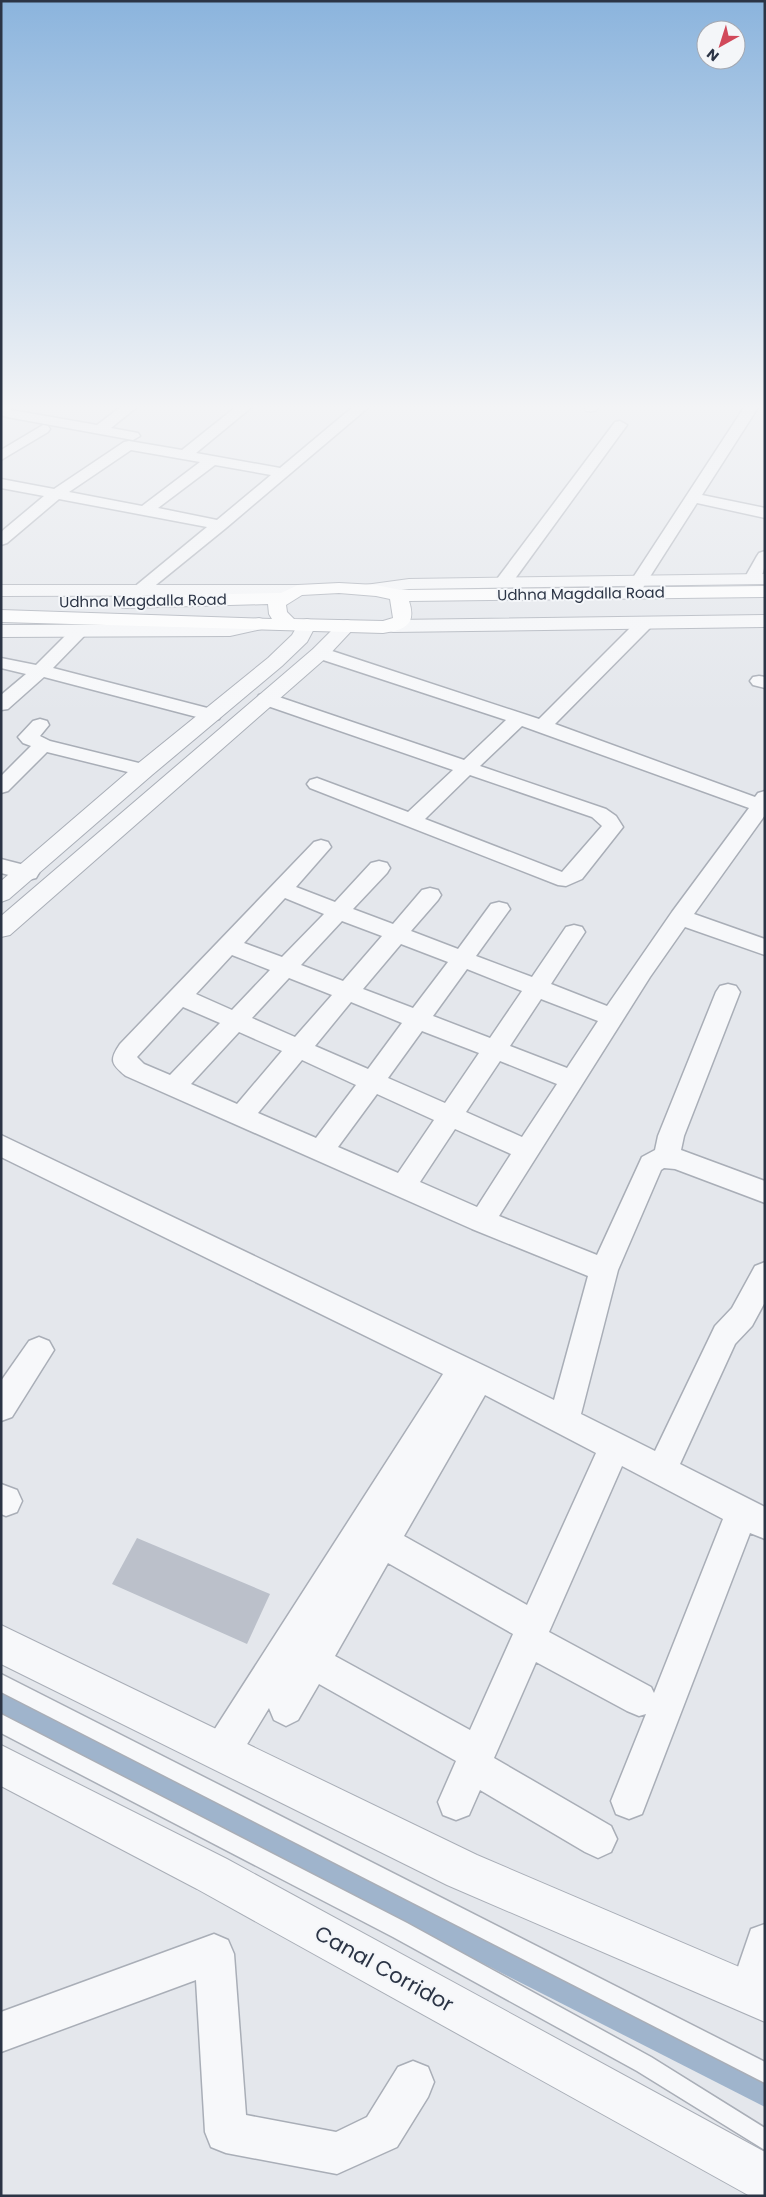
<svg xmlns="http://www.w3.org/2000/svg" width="766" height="2197" viewBox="0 0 766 2197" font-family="Poppins,sans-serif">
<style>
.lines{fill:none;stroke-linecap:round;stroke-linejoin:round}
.canal{fill:#9fb4cc;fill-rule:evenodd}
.building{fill:#bbc0ca}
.service-casing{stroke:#a9aeb7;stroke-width:3}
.minor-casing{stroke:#a9aeb7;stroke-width:3}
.tertiary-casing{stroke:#a9aeb7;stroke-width:2}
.secondary-casing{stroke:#a9aeb7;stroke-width:2}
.service{fill:#f7f8fa;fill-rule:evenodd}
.minor{fill:#f7f8fa;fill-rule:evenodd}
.tertiary{fill:#f7f8fa;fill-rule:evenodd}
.secondary{fill:#fff;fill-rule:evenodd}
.labels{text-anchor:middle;stroke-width:4;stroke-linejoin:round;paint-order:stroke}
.far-street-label{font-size:15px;fill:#2b3445;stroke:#f4f6f9}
.near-street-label{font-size:21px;fill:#2b3445;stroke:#f4f6f9}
</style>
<rect width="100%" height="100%" fill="#e4e7ec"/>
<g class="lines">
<path class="canal" d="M 1,1685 L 765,2069 L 765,2107 L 1,1718 Z"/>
</g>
<path class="building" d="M 137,1538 L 270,1594 L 247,1644 L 112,1584 Z"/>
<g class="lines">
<defs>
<g id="service">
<path d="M 1,1674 L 765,2062 L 765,2083 L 1,1692 Z"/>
<path d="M 1,1714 L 407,1923 L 651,2057 L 765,2128 L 765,2150 L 637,2071 L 393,1937 L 1,1733 Z"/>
</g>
<g id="minor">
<path d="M 1,406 L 13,406 L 11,410 L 97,425 L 122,406 L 138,406 L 111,428 L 138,433 L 140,436 L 133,440 L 7,417 L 1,415 Z"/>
<path d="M 237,406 L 253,406 L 196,453 L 280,468 L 354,406 L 370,406 L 226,528 L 130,606 L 118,606 L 116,602 L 207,527 L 59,499 L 7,543 L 1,545 L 1,532 L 44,496 L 1,488 L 1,479 L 54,489 L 124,442 L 129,441 L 182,450 ZM 131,450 L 200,462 L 142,506 L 69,492 ZM 215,465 L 271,475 L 217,520 L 158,508 Z"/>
<path d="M 585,406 L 600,406 C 596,412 592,412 586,411 Z"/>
<path d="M 745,406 L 759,406 L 702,495 L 765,508 L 765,518 L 697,503 L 637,597 L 625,597 L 623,593 Z"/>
<path d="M 620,421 L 627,425 L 509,587 L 497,587 L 495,583 L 497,579 L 615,422 Z"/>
<path d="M 43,425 L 48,426 L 50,429 L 48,432 L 1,460 L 1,450 Z"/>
<path d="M 765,551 C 765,564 765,572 758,582 L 746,582 L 744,579 L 757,556 L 759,553 Z"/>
<path d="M 645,618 L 651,619 L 654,623 L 651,627 L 555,724 L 755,797 L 758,793 L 765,791 L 765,815 L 694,914 L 765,939 L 765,955 L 685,927 L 650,977 L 499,1216 L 597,1255 L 642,1157 L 655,1150 L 658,1136 L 716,992 L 720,986 L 728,984 L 736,986 L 740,992 L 684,1136 L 681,1150 L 765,1181 L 765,1203 L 675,1169 L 664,1168 L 661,1170 L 618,1270 L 581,1414 L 655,1451 L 715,1326 L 732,1308 L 755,1266 L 765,1262 L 765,1302 L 752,1326 L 735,1344 L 680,1464 L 765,1507 L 765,1539 L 750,1533 L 642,1814 L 629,1819 L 616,1814 L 611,1801 L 646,1714 L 639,1716 L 627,1711 L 536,1662 L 494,1758 L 611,1826 L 617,1839 L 611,1852 L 598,1858 L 585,1852 L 480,1790 L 469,1815 L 456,1820 L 443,1815 L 438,1802 L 456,1761 L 319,1684 L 298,1720 L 286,1726 L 274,1720 L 269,1708 L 235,1764 L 222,1769 L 209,1764 L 204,1751 L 209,1738 L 443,1374 L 1,1157 L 1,1135 L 489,1368 L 554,1400 L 588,1276 L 472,1229 L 126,1076 C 111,1064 109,1060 120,1044 L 314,842 L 321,840 L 328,842 L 331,847 L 296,887 L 335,902 L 371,863 L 379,861 L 387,863 L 390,868 L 387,873 L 353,909 L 393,924 L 422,890 L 430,888 L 438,890 L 441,895 L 438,900 L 411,931 L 458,949 L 491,904 L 499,902 L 507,904 L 510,909 L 476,956 L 532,977 L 566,927 L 574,925 L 582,927 L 585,932 L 551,984 L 607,1006 L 672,912 L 749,808 L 522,726 L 480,766 L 606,809 L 616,816 L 623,827 L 582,879 L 566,886 L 558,885 L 310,788 L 307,784 L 310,780 L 317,778 L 408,812 L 453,770 L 259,703 L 257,699 L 259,695 L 266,693 L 273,695 L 464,760 L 506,720 L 314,657 L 311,653 L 314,649 L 320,648 L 326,649 L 539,719 L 639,619 ZM 470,775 L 592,817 L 602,826 L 562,872 L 425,819 ZM 285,898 L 324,914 L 282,957 L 244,943 ZM 342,921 L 382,936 L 343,981 L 301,965 ZM 401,944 L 448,962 L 413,1008 L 363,989 ZM 232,955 L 270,970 L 232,1010 L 196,994 ZM 467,969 L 522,991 L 490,1038 L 433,1016 ZM 289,978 L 332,995 L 295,1037 L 252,1018 ZM 541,999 L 598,1021 L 567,1068 L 510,1046 ZM 351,1002 L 402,1023 L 368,1069 L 315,1046 ZM 183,1007 L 220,1023 L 170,1075 L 144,1064 L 137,1057 ZM 422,1031 L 479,1053 L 445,1103 L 388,1078 ZM 239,1032 L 282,1051 L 237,1104 L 191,1084 ZM 302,1060 L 356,1085 L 316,1138 L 258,1113 ZM 500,1061 L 557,1084 L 522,1137 L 466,1112 ZM 377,1094 L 434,1120 L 398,1173 L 338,1147 ZM 455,1129 L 511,1154 L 477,1207 L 420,1182 ZM 485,1395 L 596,1453 L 527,1605 L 404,1536 ZM 622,1466 L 723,1519 L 654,1693 L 651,1687 L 549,1632 ZM 388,1563 L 513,1634 L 470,1730 L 335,1656 Z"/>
<path d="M 79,627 L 85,628 L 88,632 L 53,668 L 219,711 L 221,715 L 219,719 L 212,721 L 44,677 L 8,709 L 1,710 L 1,695 L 26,674 L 1,668 L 1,658 L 36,665 L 73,628 Z"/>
<path d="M 759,676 L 765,677 L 765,688 L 753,685 L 750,681 L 753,677 Z"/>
<path d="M 40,719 L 47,721 L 49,725 L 40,736 L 50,741 L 151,766 L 154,770 L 151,774 L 144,776 L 47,752 L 8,791 L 1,793 L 1,776 L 31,746 L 23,743 L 18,737 L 33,721 Z"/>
<path d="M 1,859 L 36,868 L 39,873 L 36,878 L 28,880 L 1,873 Z"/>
<path d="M 39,1337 L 49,1341 L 54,1350 L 12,1417 L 1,1421 L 1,1381 L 29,1341 Z"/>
<path d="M 1,1484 L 17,1490 L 22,1501 L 17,1512 L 6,1516 L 1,1514 Z"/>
<path d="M 765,1924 L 765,2003 L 763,2007 L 749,2013 L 735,2007 L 729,1993 L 751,1929 Z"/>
<path d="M 214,1934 L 228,1940 L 234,1954 L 246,2115 L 336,2132 L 367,2117 L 398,2067 L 413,2061 L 428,2067 L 434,2082 L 428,2097 L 397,2147 L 337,2174 L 226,2153 L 211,2147 L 205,2132 L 196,1980 L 1,2052 L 1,2012 Z"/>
</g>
<g id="tertiary">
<path d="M 765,574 L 765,584 L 409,589 L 371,594 L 365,593 L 362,589 L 365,585 L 409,579 Z"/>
<path d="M 1,585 L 298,585 L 304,586 L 307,590 L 304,594 L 298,595 L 1,596 Z"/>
<path d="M 765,615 L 765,627 L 393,632 L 386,630 L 384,626 L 386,622 L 393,620 Z"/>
<path d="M 259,618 L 266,620 L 268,624 L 266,628 L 230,636 L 1,637 L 1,625 L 230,624 Z"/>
<path d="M 307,619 L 314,621 L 316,625 L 307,642 L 282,666 L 152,775 L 9,899 L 1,902 L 1,881 L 136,765 L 268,658 L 292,635 L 300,621 Z"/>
<path d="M 347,620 L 354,622 L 356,626 L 327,657 L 10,935 L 1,937 L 1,916 L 313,649 L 340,622 Z"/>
<path d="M 1,1625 L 477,1855 L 765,1978 L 765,2022 L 447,1885 L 1,1664 Z"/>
<path d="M 1,1745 L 227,1859 L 765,2152 L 765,2196 L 748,2195 L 197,1889 L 1,1786 Z"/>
</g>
<path id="secondary" d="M 339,583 L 376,585 L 400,590 L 765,586 L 765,597 L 409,601 C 417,625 404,630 383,633 L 1,622 L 1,610 L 272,619 L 269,614 L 268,604 L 124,608 L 117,606 L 115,602 L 117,598 L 124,596 L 281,593 L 298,585 ZM 339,593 L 376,596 L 390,599 L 393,618 L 383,621 L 294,619 L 287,612 L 286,605 L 302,595 Z"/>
</defs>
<use href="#service" class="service-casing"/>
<use href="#minor" class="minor-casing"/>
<use href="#tertiary" class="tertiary-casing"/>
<use href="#secondary" class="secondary-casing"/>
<use href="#service" class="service"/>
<use href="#minor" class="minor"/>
<use href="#tertiary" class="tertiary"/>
<use href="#secondary" class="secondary"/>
</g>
<linearGradient id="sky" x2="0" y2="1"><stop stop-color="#8bb4dd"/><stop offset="0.57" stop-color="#f3f4f6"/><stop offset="1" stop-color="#f3f4f6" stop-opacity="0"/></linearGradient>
<rect width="766" height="714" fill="url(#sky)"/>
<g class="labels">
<g class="far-street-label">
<text transform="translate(581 594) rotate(-1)" y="5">Udhna Magdalla Road</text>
<text transform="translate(143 601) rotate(-1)" y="5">Udhna Magdalla Road</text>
</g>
<g class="near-street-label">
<text transform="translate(384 1969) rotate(29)" y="7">Canal Corridor</text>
</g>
</g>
<rect width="766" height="2197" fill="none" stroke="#2b3445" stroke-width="5"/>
<g transform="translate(721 45) rotate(219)"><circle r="24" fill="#f4f6f9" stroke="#a4a8b1"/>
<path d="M0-4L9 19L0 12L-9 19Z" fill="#d1495b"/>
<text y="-8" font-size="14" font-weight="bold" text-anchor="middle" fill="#2b3445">N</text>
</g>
</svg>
